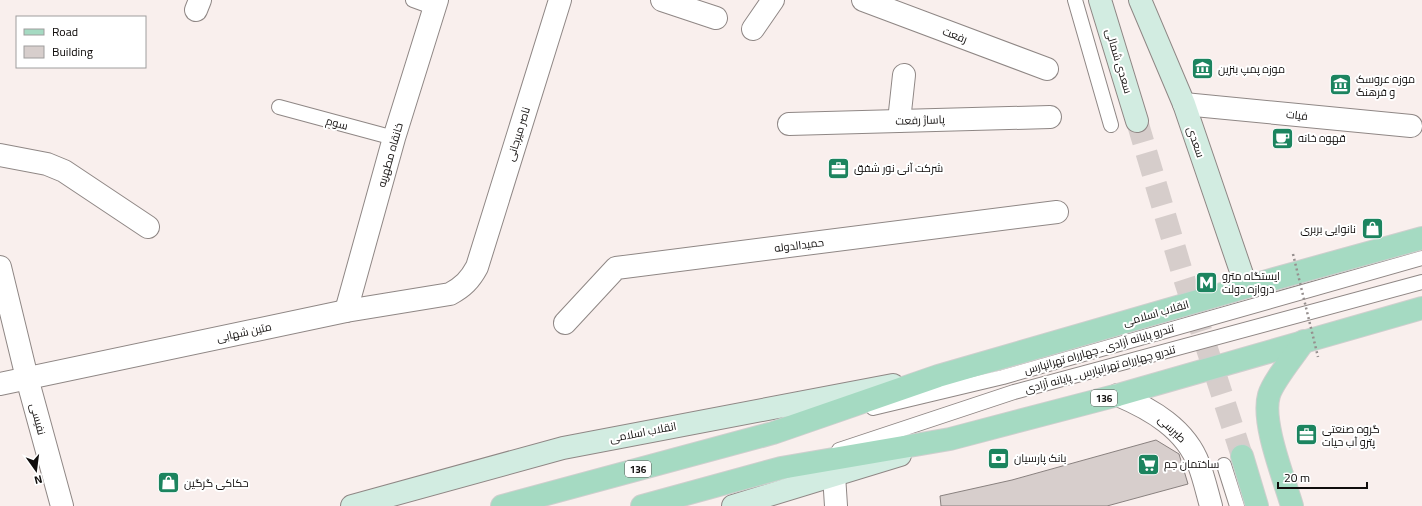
<svg xmlns="http://www.w3.org/2000/svg" width="1422" height="506" viewBox="0 0 1422 506" font-family="Georgia,Cairo,serif">
<style>
.building{fill:#d7cecc;stroke:#89817f}
.lines{fill:none;stroke-linecap:round;stroke-linejoin:round}
.primary-tunnel{stroke:#d6cdcb;stroke-width:22;stroke-dasharray:22 11;stroke-linecap:butt}
.service-casing{stroke:#8f8785;stroke-width:16}
.minor-casing{stroke:#8f8785;stroke-width:24}
.secondary-casing{stroke:#8f8785;stroke-width:24}
.primary-casing{stroke:#cfcfce;stroke-width:24}
.service{stroke:#fff;stroke-width:14}
.minor{stroke:#fff;stroke-width:22}
.secondary{stroke:#d2ece1;stroke-width:22}
.primary{stroke:#a5dac2;stroke-width:22}
.path-bridge{stroke:#968f8e;stroke-width:2.5;stroke-dasharray:2 3;stroke-linecap:butt}
.labels{text-anchor:middle;stroke-width:4;stroke-linejoin:round;paint-order:stroke}
.shield{fill:#fff;stroke:#585655;stroke-width:1}
.shield-label{font-size:10px;font-weight:bold;fill:#100d0c}
.street-label{font-size:11px;fill:#100d0c;stroke:#fff}
.poi-label{font-size:11px;fill:#100d0c;stroke:#fff;text-anchor:start}
</style>
<rect width="100%" height="100%" fill="#f9efed"/>
<path class="building" d="M 1156,440 L 1179,454 L 1188,484 L 1107,506 L 941,506 L 940,496 L 1012,480 Z"/>
<g class="lines">
<path class="primary-tunnel" d="M 1137,121 L 1182,272 L 1242,456"/>
<defs>
<g id="service">
<path d="M 413,0 L 435,8"/>
<path d="M 1075,0 L 1111,125"/>
<path d="M 279,107 L 394,138"/>
<path d="M 873,408 L 1003,377 L 1422,258"/>
<path d="M 839,450 L 1014,392 L 1422,282"/>
<path d="M 1224,465 L 1237,506"/>
</g>
<g id="minor">
<path d="M 662,0 L 716,18"/>
<path d="M 863,0 L 1047,69"/>
<path d="M 196,10 L 200,0"/>
<path d="M 753,29 L 773,0"/>
<path d="M 1184,104 L 1411,126"/>
<path d="M 899,121 L 904,75"/>
<path d="M 789,124 L 1050,117"/>
<path d="M 0,155 L 47,164 L 64,171 L 148,227"/>
<path d="M 0,267 L 27,378 L 62,506"/>
<path d="M 346,311 L 394,138 L 437,0"/>
<path d="M 565,323 L 616,268 L 1057,212"/>
<path d="M 0,384 L 346,311 L 450,294 C 463,287 470,280 477,267 L 560,0"/>
<path d="M 1118,395 C 1151,409 1186,429 1199,465 C 1204,478 1207,492 1211,506"/>
<path d="M 834,475 L 836,506"/>
</g>
<g id="secondary">
<path d="M 1100,0 L 1137,121"/>
<path d="M 1140,0 L 1184,104 L 1246,286"/>
<path d="M 352,506 L 563,448 L 893,385"/>
<path d="M 733,506 L 900,455"/>
</g>
<g id="primary">
<path d="M 1242,456 L 1257,506"/>
<path d="M 502,506 L 773,433 L 938,376 L 1274,279 L 1422,238"/>
<path d="M 642,506 L 781,468 L 950,439 L 1118,395 L 1422,308"/>
<path d="M 1292,506 C 1284,478 1261,422 1269,395 C 1273,381 1295,355 1304,341"/>
</g>
</defs>
<use href="#service" class="service-casing"/>
<use href="#minor" class="minor-casing"/>
<use href="#secondary" class="secondary-casing"/>
<use href="#primary" class="primary-casing"/>
<use href="#service" class="service"/>
<use href="#minor" class="minor"/>
<use href="#secondary" class="secondary"/>
<use href="#primary" class="primary"/>
<path class="path-bridge" d="M 1293,254 L 1318,357"/>
</g>
<defs>
<symbol id="museum-square" viewBox="-11 -11 22 22"><rect x="-9" y="-9" width="18" height="18" rx="4" fill="#1c845f" stroke="#fff"/><path d="M0-6L6-3V-2H-6V-3ZM-5-1h2V3h-2ZM-1-1h2V3h-2ZM3-1h2V3H3ZM-6 4H6V6H-6Z" fill="#fff"/></symbol>
<symbol id="cafe-square" viewBox="-11 -11 22 22"><rect x="-9" y="-9" width="18" height="18" rx="4" fill="#1c845f" stroke="#fff"/><path d="M-5.5-4.5H6V0H3Q3 3.5 0 3.5H-2.5Q-5.5 3.5-5.5 0ZM3-3.2v2h1.7v-2ZM-6 4.5H4V6H-6Z" fill="#fff"/></symbol>
<symbol id="office-square" viewBox="-11 -11 22 22"><rect x="-9" y="-9" width="18" height="18" rx="4" fill="#1c845f" stroke="#fff"/><path d="M-6-3h4V-5.5h4V-3h4V5H-6ZM-1-4.5V-3h2v-1.5ZM-6 0V1H6V0Z" fill="#fff"/></symbol>
<symbol id="shop-square" viewBox="-11 -11 22 22"><rect x="-9" y="-9" width="18" height="18" rx="4" fill="#1c845f" stroke="#fff"/><path d="M-5-2.5h2.3a2.7 3.5 0 0 1 5.4 0H5L5.5 6h-11ZM-1.5-2.5h3a1.5 2.3 0 0 0-3 0Z" fill="#fff"/></symbol>
<symbol id="metro-square" viewBox="-11 -11 22 22"><rect x="-9" y="-9" width="18" height="18" rx="4" fill="#1c845f" stroke="#fff"/><path d="M-5.5 5V-5H-3L0 0L3-5H5.5V5H3V-.5L0 4L-3-.5V5Z" fill="#fff"/></symbol>
<symbol id="bank-square" viewBox="-11 -11 22 22"><rect x="-9" y="-9" width="18" height="18" rx="4" fill="#1c845f" stroke="#fff"/><path d="M-6-4H6V4H-6ZM0-2.3a2.3 2.3 0 1 0 0 4.6a2.3 2.3 0 1 0 0-4.6Z" fill="#fff"/></symbol>
<symbol id="supermarket-square" viewBox="-11 -11 22 22"><rect x="-9" y="-9" width="18" height="18" rx="4" fill="#1c845f" stroke="#fff"/><path d="M-6-5.5h2.5l.6 2H6L4.5 2H-2.5L-4.4-4H-6ZM-1.5 3.2a1.3 1.3 0 1 0 .1 0ZM3 3.2a1.3 1.3 0 1 0 .1 0Z" fill="#fff"/></symbol>
</defs>
<g fill-rule="evenodd">
<use href="#museum-square" x="1190" y="56" width="25" height="25"/>
<use href="#museum-square" x="1328" y="72" width="25" height="25"/>
<use href="#cafe-square" x="1270" y="126" width="25" height="25"/>
<use href="#office-square" x="826" y="156" width="25" height="25"/>
<use href="#shop-square" x="1360" y="216" width="25" height="25"/>
<use href="#metro-square" x="1194" y="270" width="25" height="25"/>
<use href="#office-square" x="1294" y="422" width="25" height="25"/>
<use href="#bank-square" x="986" y="446" width="25" height="25"/>
<use href="#supermarket-square" x="1136" y="452" width="25" height="25"/>
<use href="#shop-square" x="156" y="470" width="25" height="25"/>
</g>
<g class="labels">
<g class="shield">
<rect x="1091" y="390" width="26" height="16" rx="3"/>
<rect x="625" y="461" width="26" height="16" rx="3"/>
</g>
<g class="shield-label">
<text x="1104" y="402">136</text>
<text x="638" y="473">136</text>
</g>
<g class="street-label">
<text transform="translate(955 35) rotate(21)" y="4">رفعت</text>
<text transform="translate(1119 61) rotate(73)" y="4">سعدی شمالی</text>
<text transform="translate(1297 115) rotate(6)" y="4">فیات</text>
<text transform="translate(920 120) rotate(-2)" y="4">پاساژ رفعت</text>
<text transform="translate(337 123) rotate(15)" y="4">سوم</text>
<text transform="translate(518 134) rotate(-73)" y="4">ناصر میرجانی</text>
<text transform="translate(1196 142) rotate(71)" y="4">سعدی</text>
<text transform="translate(390 155) rotate(-74)" y="4">خانقاه مطهریه</text>
<text transform="translate(799 245) rotate(-7)" y="4">حمیدالدوله</text>
<text transform="translate(1156 313) rotate(-16)" y="4">انقلاب اسلامی</text>
<text transform="translate(244 332) rotate(-12)" y="4">متین شهابی</text>
<text transform="translate(1099 349) rotate(-16)" y="4">تندرو پایانه آزادی ـ چهارراه تهرانپارس</text>
<text transform="translate(1100 369) rotate(-15)" y="4">تندرو چهارراه تهرانپارس ـ پایانه آزادی</text>
<text transform="translate(38 419) rotate(75)" y="4">نفیسی</text>
<text transform="translate(1172 429) rotate(44)" y="4">طبرسی</text>
<text transform="translate(643 432) rotate(-11)" y="4">انقلاب اسلامی</text>
</g>
<g class="poi-label">
<text x="1218" y="73">موزه پمپ بنزین</text>
<text x="1356" y="83">موزه عروسک<tspan x="1356" dy="13">و فرهنگ</tspan></text>
<text x="1298" y="142">قهوه خانه</text>
<text x="854" y="172">شرکت آنی نور شفق</text>
<text x="1356" y="233" text-anchor="end">نانوایی بربری</text>
<text x="1222" y="280">ایستگاه مترو<tspan x="1222" dy="13">دروازه دولت</tspan></text>
<text x="1322" y="433">گروه صنعتی<tspan x="1322" dy="13">پترو آب حیات</tspan></text>
<text x="1014" y="462">بانک پارسیان</text>
<text x="1164" y="468">ساختمان جم</text>
<text x="184" y="487">حکاکی گرگین</text>
</g>
</g>
<rect x="16" y="16" width="130" height="52" fill="#ffffff" stroke="#9f9e9e"/>
<rect x="24" y="29" width="20" height="6" fill="#a5dac2" stroke="#9f9e9e"/>
<text x="52" y="36" font-size="12" fill="#100d0c">Road</text>
<rect x="24" y="46" width="20" height="12" fill="#d7cecc" stroke="#9f9e9e"/>
<text x="52" y="56" font-size="12" fill="#100d0c">Building</text>
<g transform="translate(36 470) rotate(166)" stroke="#ffffff" stroke-width="3" paint-order="stroke">
<path d="M0-3L7 15L0 10L-7 15Z" fill="#100d0c"/>
<text y="-6" font-size="11" font-weight="bold" text-anchor="middle" fill="#100d0c">N</text>
</g>
<path d="M1278 482v6h89v-6" fill="none" stroke="#100d0c" stroke-width="2"/>
<text x="1284" y="482" font-size="12" fill="#100d0c" stroke="#ffffff" stroke-width="3" paint-order="stroke">20 m</text>
</svg>
